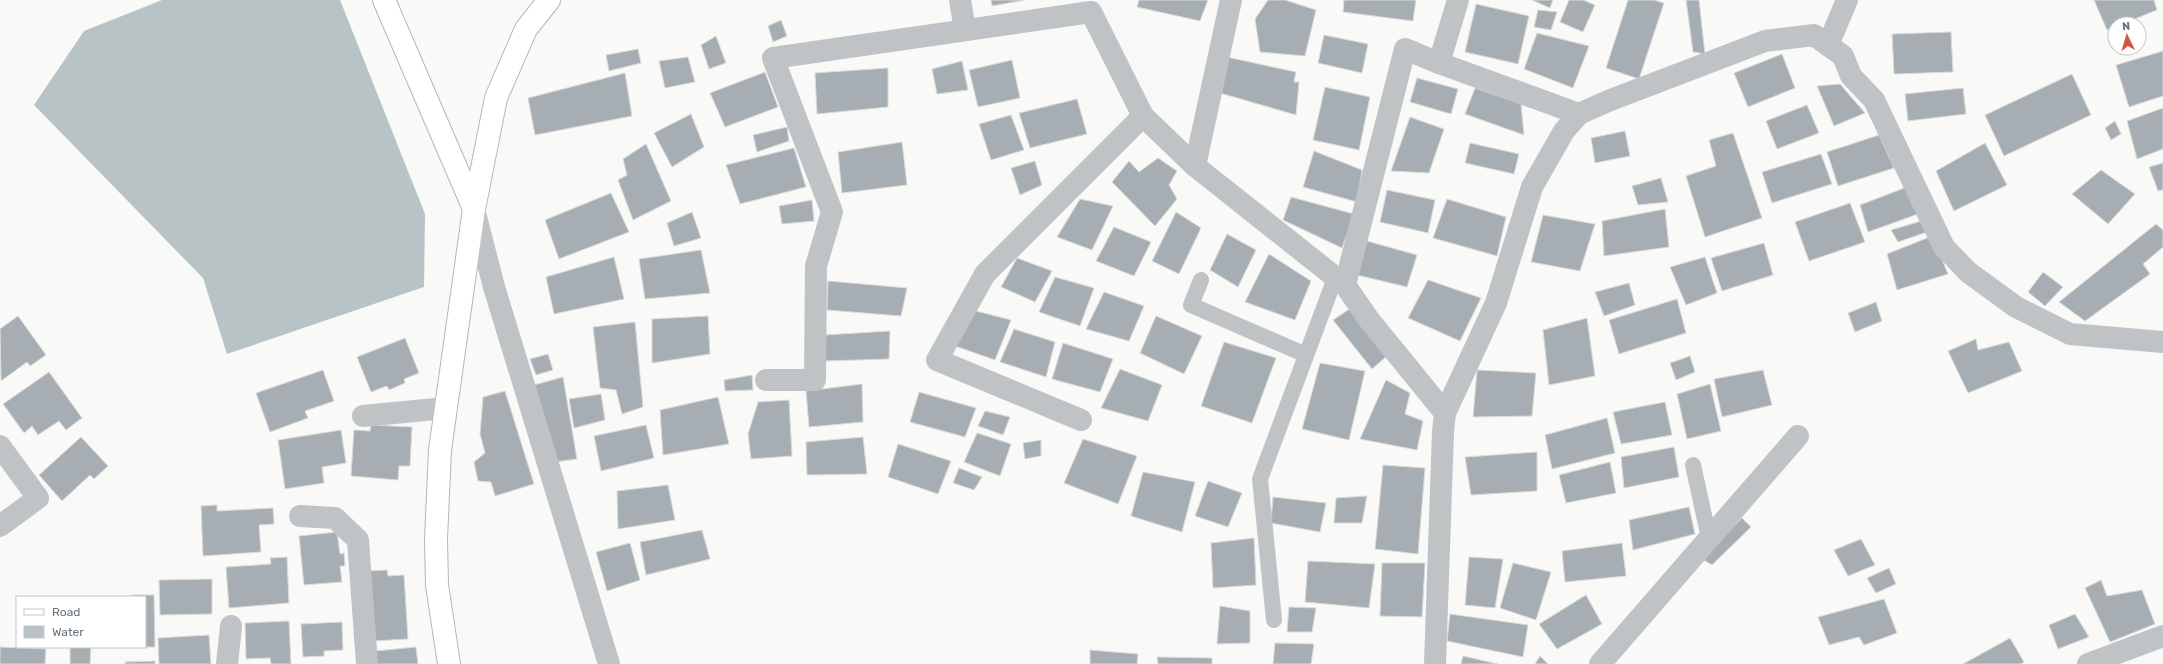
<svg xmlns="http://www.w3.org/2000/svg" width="2163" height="664" viewBox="0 0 2163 664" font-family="Rubik,sans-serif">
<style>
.water{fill:#b8c3c6}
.building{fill:#a7aeb3;stroke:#dbdbd9}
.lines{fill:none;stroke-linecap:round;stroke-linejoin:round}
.secondary-casing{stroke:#b1b7bb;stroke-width:24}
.lane{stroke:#bfc3c6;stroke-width:16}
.street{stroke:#bfc3c6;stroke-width:22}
.secondary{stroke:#fff;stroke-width:22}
</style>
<rect width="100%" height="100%" fill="#f9f9f7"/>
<path class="water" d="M 162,0 L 340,0 L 425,214 L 424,287 L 227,354 L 203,278 L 34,105 L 84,31 Z"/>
<g class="building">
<path d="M 991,0 L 1025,0 L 992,6 Z"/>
<path d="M 1139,0 L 1208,0 L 1200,21 L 1137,7 Z"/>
<path d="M 1268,0 L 1285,0 L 1316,10 L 1305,56 L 1260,52 L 1255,19 Z"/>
<path d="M 1344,0 L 1416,0 L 1413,21 L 1343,12 Z"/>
<path d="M 1532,0 L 1553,0 L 1550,8 Z"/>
<path d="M 1569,0 L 1583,0 L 1595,5 L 1583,32 L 1560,22 Z"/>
<path d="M 1628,0 L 1654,0 L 1664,3 L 1639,79 L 1606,68 Z"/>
<path d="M 1686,0 L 1699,0 L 1705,54 L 1693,52 Z"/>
<path d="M 2094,0 L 2154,0 L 2157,10 L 2122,24 L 2115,24 L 2115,27 L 2107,30 Z"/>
<path d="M 1476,4 L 1529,16 L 1518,64 L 1465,52 Z"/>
<path d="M 1538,10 L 1557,12 L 1551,30 L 1534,27 Z"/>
<path d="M 781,20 L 787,36 L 773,42 L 768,26 Z"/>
<path d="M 1951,32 L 1953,72 L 1894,74 L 1892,34 Z"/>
<path d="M 1537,33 L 1589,46 L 1573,88 L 1524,69 Z"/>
<path d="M 1324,35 L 1368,44 L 1362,73 L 1318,63 Z"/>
<path d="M 716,36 L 726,63 L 709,69 L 701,45 Z"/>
<path d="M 638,49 L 641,63 L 609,71 L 606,55 Z"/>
<path d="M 2163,51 L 2163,96 L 2129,107 L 2116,65 Z"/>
<path d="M 1782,54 L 1795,88 L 1748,107 L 1734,73 Z"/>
<path d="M 1228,56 L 1231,58 L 1296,72 L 1294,82 L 1299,82 L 1296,115 L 1220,93 Z"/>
<path d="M 688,57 L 695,82 L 665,88 L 659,61 Z"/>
<path d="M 1012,60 L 1020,98 L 978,107 L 969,70 Z"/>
<path d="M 962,61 L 968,90 L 937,94 L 932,69 Z"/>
<path d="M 888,68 L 888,107 L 817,114 L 815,73 Z"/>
<path d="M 765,72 L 778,107 L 725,127 L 710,93 Z"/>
<path d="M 625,73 L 632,116 L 535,135 L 528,98 Z"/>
<path d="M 2072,74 L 2091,115 L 2004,156 L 1985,115 Z"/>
<path d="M 1417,78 L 1458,89 L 1451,114 L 1410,102 Z"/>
<path d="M 1840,84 L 1865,113 L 1834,126 L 1817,86 Z"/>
<path d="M 1325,87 L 1370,97 L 1359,150 L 1313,140 Z"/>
<path d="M 1475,88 L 1521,104 L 1524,135 L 1465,114 Z"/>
<path d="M 1963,88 L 1966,114 L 1908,121 L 1905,94 Z"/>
<path d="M 1077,99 L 1087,134 L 1030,148 L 1019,113 Z"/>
<path d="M 1807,105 L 1819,133 L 1777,149 L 1766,121 Z"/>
<path d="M 2163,108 L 2163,149 L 2137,159 L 2127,121 Z"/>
<path d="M 691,114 L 704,147 L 672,167 L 654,133 Z"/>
<path d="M 1011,115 L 1024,150 L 991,160 L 979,124 Z"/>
<path d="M 1410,117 L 1444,129 L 1429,173 L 1391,171 Z"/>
<path d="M 2115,121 L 2121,134 L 2111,140 L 2105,128 Z"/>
<path d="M 787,127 L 789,141 L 757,152 L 753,135 Z"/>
<path d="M 1625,131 L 1630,156 L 1595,163 L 1591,138 Z"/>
<path d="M 1733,133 L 1762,218 L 1705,237 L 1686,176 L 1716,166 L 1709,140 Z"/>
<path d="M 1879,135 L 1894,168 L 1838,186 L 1827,152 Z"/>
<path d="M 902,142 L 907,185 L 842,193 L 838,152 Z"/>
<path d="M 1470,143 L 1519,154 L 1514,174 L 1465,163 Z"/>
<path d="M 1985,143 L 2007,185 L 1954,211 L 1936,171 Z"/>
<path d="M 646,144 L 671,201 L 633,220 L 618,180 L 627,175 L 623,159 Z"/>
<path d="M 794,148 L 806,187 L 740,204 L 726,165 Z"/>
<path d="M 1314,151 L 1362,170 L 1357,202 L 1303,187 Z"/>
<path d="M 1821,154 L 1832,184 L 1772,203 L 1762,172 Z"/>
<path d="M 1158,158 L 1177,171 L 1169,185 L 1177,199 L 1155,226 L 1112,182 L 1129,161 L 1139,172 Z"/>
<path d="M 1035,161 L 1042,185 L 1020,195 L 1011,168 Z"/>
<path d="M 2163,163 L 2163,190 L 2158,191 L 2149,167 Z"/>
<path d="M 2101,170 L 2135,194 L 2108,224 L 2072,194 Z"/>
<path d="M 1661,178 L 1668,202 L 1638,205 L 1632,186 Z"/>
<path d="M 1907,187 L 1918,214 L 1868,232 L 1860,205 Z"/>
<path d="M 1387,190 L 1435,200 L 1428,233 L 1380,222 Z"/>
<path d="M 611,193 L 629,232 L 559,259 L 545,220 Z"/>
<path d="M 1291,197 L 1354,214 L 1342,248 L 1283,220 Z"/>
<path d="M 1080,199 L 1113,206 L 1092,250 L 1057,237 Z"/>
<path d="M 1447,199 L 1506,217 L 1497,256 L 1433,238 Z"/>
<path d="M 812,200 L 814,221 L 782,224 L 779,206 Z"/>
<path d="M 1850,203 L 1865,242 L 1809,261 L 1795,222 Z"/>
<path d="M 1665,209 L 1669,247 L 1604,256 L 1602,221 Z"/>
<path d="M 692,212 L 701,238 L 674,246 L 667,223 Z"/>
<path d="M 1176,212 L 1201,228 L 1179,274 L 1152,261 Z"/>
<path d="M 1543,215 L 1595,224 L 1580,271 L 1531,262 Z"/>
<path d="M 1925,220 L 1930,231 L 1898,242 L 1891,230 Z"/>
<path d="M 2156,224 L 2163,230 L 2163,247 L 2143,264 L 2150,274 L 2085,321 L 2059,302 Z"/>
<path d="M 1114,227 L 1151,242 L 1134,276 L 1096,261 Z"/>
<path d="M 1227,234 L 1256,250 L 1238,287 L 1210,270 Z"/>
<path d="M 1932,236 L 1948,274 L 1897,290 L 1887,254 Z"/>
<path d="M 1367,241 L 1417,255 L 1407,287 L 1357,275 Z"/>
<path d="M 1764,243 L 1773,275 L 1722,291 L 1711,258 Z"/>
<path d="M 701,250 L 710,293 L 645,299 L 639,259 Z"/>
<path d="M 1269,254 L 1311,281 L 1295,320 L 1245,302 Z"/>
<path d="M 614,257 L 624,299 L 554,314 L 546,277 Z"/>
<path d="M 1705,257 L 1717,293 L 1686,305 L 1670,267 Z"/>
<path d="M 1017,258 L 1052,271 L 1035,302 L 1001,287 Z"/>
<path d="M 2043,272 L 2063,287 L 2045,306 L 2028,292 Z"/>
<path d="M 1055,277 L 1094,288 L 1080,326 L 1039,312 Z"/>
<path d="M 1428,280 L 1481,298 L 1460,341 L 1408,318 Z"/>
<path d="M 828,281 L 907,288 L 901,316 L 827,310 Z"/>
<path d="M 1629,283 L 1635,305 L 1604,316 L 1595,292 Z"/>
<path d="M 1104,292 L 1144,306 L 1129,341 L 1086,329 Z"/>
<path d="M 1677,299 L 1686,333 L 1619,354 L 1609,320 Z"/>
<path d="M 1876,302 L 1882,321 L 1855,332 L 1848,313 Z"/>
<path d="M 1351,308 L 1388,355 L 1372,369 L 1333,320 Z"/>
<path d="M 972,310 L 1011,320 L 995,360 L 955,346 Z"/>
<path d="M 18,316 L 46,355 L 30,366 L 27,362 L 1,381 L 0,329 Z"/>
<path d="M 708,316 L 710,354 L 652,363 L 652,319 Z"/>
<path d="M 1156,316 L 1202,336 L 1184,374 L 1140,353 Z"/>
<path d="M 1587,318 L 1595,376 L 1549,385 L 1543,330 Z"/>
<path d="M 635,322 L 643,407 L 622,414 L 616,390 L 600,388 L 593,327 Z"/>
<path d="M 1014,329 L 1055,342 L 1046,377 L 1000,362 Z"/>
<path d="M 890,331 L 889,359 L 824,361 L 824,335 Z"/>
<path d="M 405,338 L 419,373 L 404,379 L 405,383 L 389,390 L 387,386 L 371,392 L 357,357 Z"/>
<path d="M 1976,339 L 1978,350 L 2009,342 L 2022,371 L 1968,393 L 1948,351 Z"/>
<path d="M 1224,342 L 1276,358 L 1252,423 L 1201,406 Z"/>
<path d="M 1063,343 L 1113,359 L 1100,392 L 1052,379 Z"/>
<path d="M 548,354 L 553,370 L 536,375 L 530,359 Z"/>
<path d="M 1690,356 L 1695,372 L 1676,380 L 1670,363 Z"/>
<path d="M 1320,363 L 1365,371 L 1349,440 L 1302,429 Z"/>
<path d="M 1120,369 L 1162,385 L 1148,421 L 1101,408 Z"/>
<path d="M 323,370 L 334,401 L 305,411 L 308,418 L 270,432 L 256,393 Z"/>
<path d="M 1477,370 L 1536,373 L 1532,416 L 1473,417 Z"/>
<path d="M 1763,370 L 1772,405 L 1722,417 L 1714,379 Z"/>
<path d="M 49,372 L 82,418 L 66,430 L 59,421 L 38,435 L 32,426 L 24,433 L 3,404 Z"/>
<path d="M 752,375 L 753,390 L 725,391 L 724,380 Z"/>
<path d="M 563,377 L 577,459 L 554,462 L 534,385 Z"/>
<path d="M 1386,380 L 1410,393 L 1405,414 L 1423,421 L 1417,450 L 1360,439 Z"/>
<path d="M 862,384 L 863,422 L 809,427 L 806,391 Z"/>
<path d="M 1710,384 L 1721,431 L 1687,439 L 1677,394 Z"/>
<path d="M 505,391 L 534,484 L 495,496 L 491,482 L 478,481 L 474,462 L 485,453 L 480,434 L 483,397 Z"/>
<path d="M 919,392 L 976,408 L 965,437 L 910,422 Z"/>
<path d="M 601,394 L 605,420 L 574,428 L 569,399 Z"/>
<path d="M 718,397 L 729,444 L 663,455 L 660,410 Z"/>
<path d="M 789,400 L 792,456 L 751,459 L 748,434 L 758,402 Z"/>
<path d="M 1665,402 L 1672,435 L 1621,444 L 1613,412 Z"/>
<path d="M 985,411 L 1010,417 L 1003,435 L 978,426 Z"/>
<path d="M 1607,418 L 1615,453 L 1552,469 L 1545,435 Z"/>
<path d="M 371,425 L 412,427 L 410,466 L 399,466 L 398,480 L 351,476 L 354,430 L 370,431 Z"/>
<path d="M 646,425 L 654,458 L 601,471 L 594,436 Z"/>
<path d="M 341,430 L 346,463 L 322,467 L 324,483 L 285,489 L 278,440 Z"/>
<path d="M 977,433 L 1011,444 L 1000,476 L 964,462 Z"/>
<path d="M 81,437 L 108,466 L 94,479 L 90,475 L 62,501 L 39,475 Z"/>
<path d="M 863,437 L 867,474 L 807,475 L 806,442 Z"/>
<path d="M 1083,439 L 1137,456 L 1118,504 L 1064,483 Z"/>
<path d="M 1041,440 L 1041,456 L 1025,459 L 1023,443 Z"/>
<path d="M 898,444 L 951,461 L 938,494 L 888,477 Z"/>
<path d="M 1674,447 L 1679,477 L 1624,488 L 1621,457 Z"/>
<path d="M 1537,452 L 1537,491 L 1471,495 L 1465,457 Z"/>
<path d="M 1610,462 L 1616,493 L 1566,503 L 1559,475 Z"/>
<path d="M 1383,465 L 1425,468 L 1418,554 L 1375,549 Z"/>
<path d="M 959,468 L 982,477 L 974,490 L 953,483 Z"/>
<path d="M 1143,472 L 1195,482 L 1182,532 L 1131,516 Z"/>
<path d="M 1208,481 L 1242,493 L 1228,527 L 1195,516 Z"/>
<path d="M 668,485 L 675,520 L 618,529 L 617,491 Z"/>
<path d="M 1367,496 L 1362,523 L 1334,523 L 1336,498 Z"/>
<path d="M 1273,497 L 1326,503 L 1320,532 L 1271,523 Z"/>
<path d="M 217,505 L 217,511 L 273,508 L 274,524 L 259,525 L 261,552 L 203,556 L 201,506 Z"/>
<path d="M 1689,507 L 1695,534 L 1633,550 L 1629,520 Z"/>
<path d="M 1742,518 L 1751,527 L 1712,565 L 1702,559 Z"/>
<path d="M 702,530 L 710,559 L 646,575 L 640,542 Z"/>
<path d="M 337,532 L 340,554 L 344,553 L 345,566 L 340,566 L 342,582 L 304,585 L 299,536 Z"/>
<path d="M 1254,538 L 1256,585 L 1213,588 L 1211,543 Z"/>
<path d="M 1861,539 L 1875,565 L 1848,576 L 1834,550 Z"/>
<path d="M 630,543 L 640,580 L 607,591 L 596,552 Z"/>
<path d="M 1622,543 L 1626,576 L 1565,582 L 1562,551 Z"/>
<path d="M 287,557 L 289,603 L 229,608 L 226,567 L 271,564 L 270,558 Z"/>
<path d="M 1469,557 L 1503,559 L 1495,608 L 1465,605 Z"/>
<path d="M 1308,561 L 1375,564 L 1369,608 L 1305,602 Z"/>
<path d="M 1382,563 L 1425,563 L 1422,617 L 1380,616 Z"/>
<path d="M 1513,563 L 1551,572 L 1536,620 L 1500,608 Z"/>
<path d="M 1889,568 L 1896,584 L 1876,593 L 1867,578 Z"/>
<path d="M 387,570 L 388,576 L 404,575 L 408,639 L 373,641 L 369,571 Z"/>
<path d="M 212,579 L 212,614 L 160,615 L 159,580 Z"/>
<path d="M 2101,580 L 2107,596 L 2142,590 L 2155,624 L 2110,642 L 2085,588 Z"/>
<path d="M 132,595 L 154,595 L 155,647 L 126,647 L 145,647 L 145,597 L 132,597 Z"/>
<path d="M 1586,595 L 1602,624 L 1557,649 L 1539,624 Z"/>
<path d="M 1884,599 L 1897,633 L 1864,645 L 1859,637 L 1829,645 L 1818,617 Z"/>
<path d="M 1220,606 L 1250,611 L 1250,643 L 1217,644 Z"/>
<path d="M 1289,607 L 1316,608 L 1312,632 L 1287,632 Z"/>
<path d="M 1450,614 L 1528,625 L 1523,657 L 1447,641 Z"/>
<path d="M 2075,614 L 2089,637 L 2058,649 L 2049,625 Z"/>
<path d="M 289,621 L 291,664 L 271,664 L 270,658 L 246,659 L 245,623 Z"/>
<path d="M 342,622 L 343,650 L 324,651 L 324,656 L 303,657 L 301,624 Z"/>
<path d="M 209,635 L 211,664 L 159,664 L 158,638 Z"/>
<path d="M 2010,638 L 2024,662 L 2021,664 L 1963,664 Z"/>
<path d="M 1275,643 L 1314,644 L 1311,664 L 1273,664 Z"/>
<path d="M 0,647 L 46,649 L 45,664 L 0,664 Z"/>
<path d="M 70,647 L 91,647 L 90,664 L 70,664 Z"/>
<path d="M 416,647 L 418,664 L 377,664 L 375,651 Z"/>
<path d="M 1090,650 L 1138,654 L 1137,664 L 1090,664 Z"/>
<path d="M 1463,656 L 1498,664 L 1461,664 Z"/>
<path d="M 1540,656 L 1548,664 L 1535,664 Z"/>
<path d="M 1157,657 L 1212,658 L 1212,664 L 1158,664 Z"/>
<path d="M 155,661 L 155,664 L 125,664 L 125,662 Z"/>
</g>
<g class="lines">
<defs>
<g id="secondary">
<path d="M 384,0 L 474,209"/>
<path d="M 449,664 L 437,585 L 436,539 L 440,450 L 474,209 L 496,98 L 526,29 L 549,0"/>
</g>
</defs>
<use href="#secondary" class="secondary-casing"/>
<g class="lane">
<path d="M 1201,280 L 1191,305 L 1306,355"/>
<path d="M 1693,465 L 1709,538"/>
<path d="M 1274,620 L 1260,479 L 1335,278"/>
</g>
<g class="street">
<path d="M 960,0 L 965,30"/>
<path d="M 1458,0 L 1439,63 L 1579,114"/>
<path d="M 1828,45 L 1847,0"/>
<path d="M 1195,166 L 1231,0"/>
<path d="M 474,209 L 494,287 L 609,664"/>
<path d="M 1345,285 L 1405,49 L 1439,63"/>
<path d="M 766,380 L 815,380 L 816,266 L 832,212 L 773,58 L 1091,12 L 1143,116"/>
<path d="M 1445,413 L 1496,303 L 1532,187 L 1564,131 L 1579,114 L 1608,101 L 1765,41 L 1814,35 L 1843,56 L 1851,76 L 1874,100 L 1944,247 L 1968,272 L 2016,307 L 2070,334 L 2163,342"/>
<path d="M 363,416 L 446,408"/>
<path d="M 1081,420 L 937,360 L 985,274 L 1143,116 L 1195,166 L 1345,285 L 1370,321 L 1445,413 L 1443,431 L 1435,664"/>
<path d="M 0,446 L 38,498 L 0,526"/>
<path d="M 300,516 L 335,518 L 358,540 L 367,664"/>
<path d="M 227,664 L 231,626"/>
<path d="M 1600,664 L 1798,436"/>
<path d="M 2088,664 L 2163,636"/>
</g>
<use href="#secondary" class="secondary"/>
</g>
<rect x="16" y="596" width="130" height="52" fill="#ffffff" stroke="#c2c8cc"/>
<rect x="24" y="609" width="20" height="6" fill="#ffffff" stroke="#c2c8cc"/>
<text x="52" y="616" font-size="12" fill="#67767f">Road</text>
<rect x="24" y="626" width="20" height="12" fill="#b8c3c6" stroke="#c2c8cc"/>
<text x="52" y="636" font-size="12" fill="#67767f">Water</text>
<g transform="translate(2127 36) rotate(355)"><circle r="19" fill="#ffffff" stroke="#c2c8cc"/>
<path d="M0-3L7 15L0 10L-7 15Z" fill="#d05740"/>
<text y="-6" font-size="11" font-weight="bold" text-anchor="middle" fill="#67767f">N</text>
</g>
</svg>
